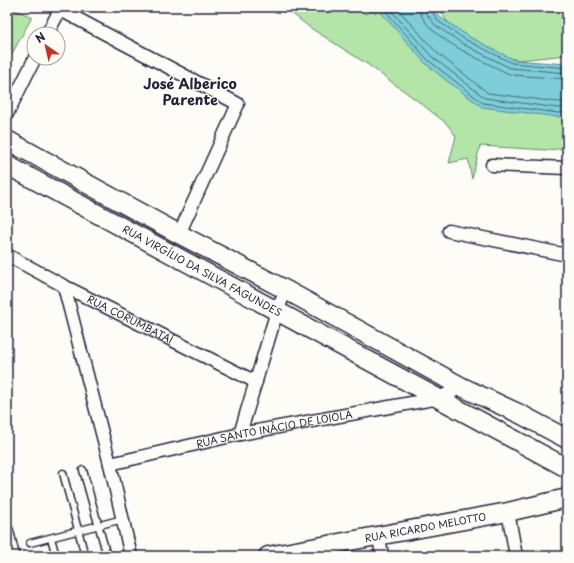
<svg xmlns="http://www.w3.org/2000/svg" width="574" height="563" viewBox="0 0 574 563" font-family="'Playpen Sans',sans-serif">
<style>
.green{fill:#b2e5a7;stroke:#6a8471}
.water{fill:#7dced8;stroke:#598999}
.lines{fill:none;stroke-linecap:round;stroke-linejoin:round}
.shore{stroke:#46677a;stroke-width:1}
.lane-casing{stroke:#22223b;stroke-width:9}
.street-casing{stroke:#22223b;stroke-width:15}
.secondary-casing{stroke:#22223b;stroke-width:21}
.lane{stroke:#fdfcf7;stroke-width:6}
.street{stroke:#fdfcf7;stroke-width:12}
.secondary{stroke:#fdfcf7;stroke-width:18}
.labels{text-anchor:middle;stroke-width:3;stroke-linejoin:round;paint-order:stroke}
.street-label{font-size:10px;fill:#22223b;stroke:#fdfcf7}
.district-label{font-size:14px;font-weight:bold;fill:#22223b;stroke:#fdfcf7}
</style>
<rect width="100%" height="100%" fill="#fdfcf7"/>
<filter id="ink" filterUnits="userSpaceOnUse"><feTurbulence type="fractalNoise" baseFrequency=".025" numOctaves="2"/><feDisplacementMap in="SourceGraphic" scale="8" xChannelSelector="R" yChannelSelector="G"/><feConvolveMatrix kernelMatrix="1 2 1 2 8 2 1 2 1" color-interpolation-filters="sRGB"/></filter>
<g filter="url(#ink)">
<g class="green">
<path d="M 7,7 L 32,17 L 7,63 Z"/>
<path d="M 284,7 L 356,7 L 365,14 L 381,8 L 567,101 L 567,148 L 547,150 L 480,146 L 472,179 L 468,159 L 449,163 L 456,136 L 446,123 L 419,102 L 367,64 L 309,27 Z"/>
<path d="M 438,7 L 567,7 L 567,55 L 519,60 L 500,56 L 466,40 L 446,20 Z"/>
</g>
<path class="water" d="M 378,7 L 433,7 L 440,17 L 468,36 L 514,60 L 567,64 L 567,116 L 558,117 L 482,107 L 447,81 L 425,63 L 379,10 Z"/>
<g class="lines">
<g class="shore">
<path d="M 382,7 L 428,60 L 483,103 L 558,113 L 567,112"/>
<path d="M 388,7 L 431,56 L 485,98 L 558,108 L 567,107"/>
<path d="M 396,7 L 436,52 L 488,93 L 558,102 L 567,101"/>
<path d="M 419,7 C 420,35 484,61 507,73 L 513,75 L 567,79"/>
<path d="M 425,7 L 426,13 L 435,25 L 463,44 L 510,68 L 567,73"/>
<path d="M 430,7 L 431,10 L 438,21 L 466,40 L 512,63 L 567,68"/>
</g>
<defs>
<g id="lane">
<path d="M 83,470 L 107,556"/>
<path d="M 63,473 L 85,556"/>
<path d="M 51,538 L 56,556"/>
<path d="M 30,543 L 123,519"/>
</g>
<g id="street">
<path d="M 55,7 L 238,104 L 179,234"/>
<path d="M 47,34 L 60,10"/>
<path d="M 7,114 L 35,58"/>
<path d="M 492,165 L 567,168"/>
<path d="M 449,231 L 567,255"/>
<path id="s1" d="M 7,255 L 64,286 L 256,382"/>
<path d="M 64,286 L 110,464 L 131,556"/>
<path d="M 240,434 L 277,311 L 286,290"/>
<path id="s2" d="M 110,464 L 240,434 L 439,398 L 462,387"/>
<path d="M 508,512 L 516,556"/>
<path d="M 7,531 L 13,556"/>
<path d="M 379,536 L 382,556"/>
</g>
<g id="secondary">
<path d="M 7,140 L 179,234 L 286,290 L 462,387 L 520,414 L 567,439"/>
<path id="s3" d="M 7,165 L 567,468"/>
<path id="s4" d="M 268,556 L 508,512 L 567,498"/>
</g>
</defs>
<use href="#lane" class="lane-casing"/>
<use href="#street" class="street-casing"/>
<use href="#secondary" class="secondary-casing"/>
<use href="#lane" class="lane"/>
<use href="#street" class="street"/>
<use href="#secondary" class="secondary"/>
</g>
</g>
<g class="labels">
<g class="street-label">
<text dy="4" stroke="none"><textPath href="#s3" startOffset="222">RUA VIRGÍLIO DA SILVA FAGUNDES</textPath></text>
<text dy="4" stroke="none"><textPath href="#s1" startOffset="139">RUA CORUMBATAÍ</textPath></text>
<text dy="4" stroke="none"><textPath href="#s2" startOffset="168">RUA SANTO INÁCIO DE LOIOLA</textPath></text>
<text dy="4" stroke="none"><textPath href="#s4" startOffset="160">RUA RICARDO MELOTTO</textPath></text>
</g>
<g class="district-label">
<text x="190" y="89">José Alberico<tspan x="190" dy="16">Parente</tspan></text>
</g>
</g>
<rect width="574" height="563" fill="none" stroke="#fdfcf7" stroke-width="24"/>
<rect x="12" y="12" width="550" height="539" fill="none" stroke="#22223b" stroke-width="1.5" filter="url(#ink)"/>
<g transform="translate(46 46) rotate(326)"><circle r="19" fill="#fdfcf7" stroke="#a5a5ac"/>
<path d="M0-3L7 15L0 10L-7 15Z" fill="#c8321e"/>
<text y="-6" font-size="11" font-weight="bold" text-anchor="middle" fill="#22223b">N</text>
</g>
</svg>
